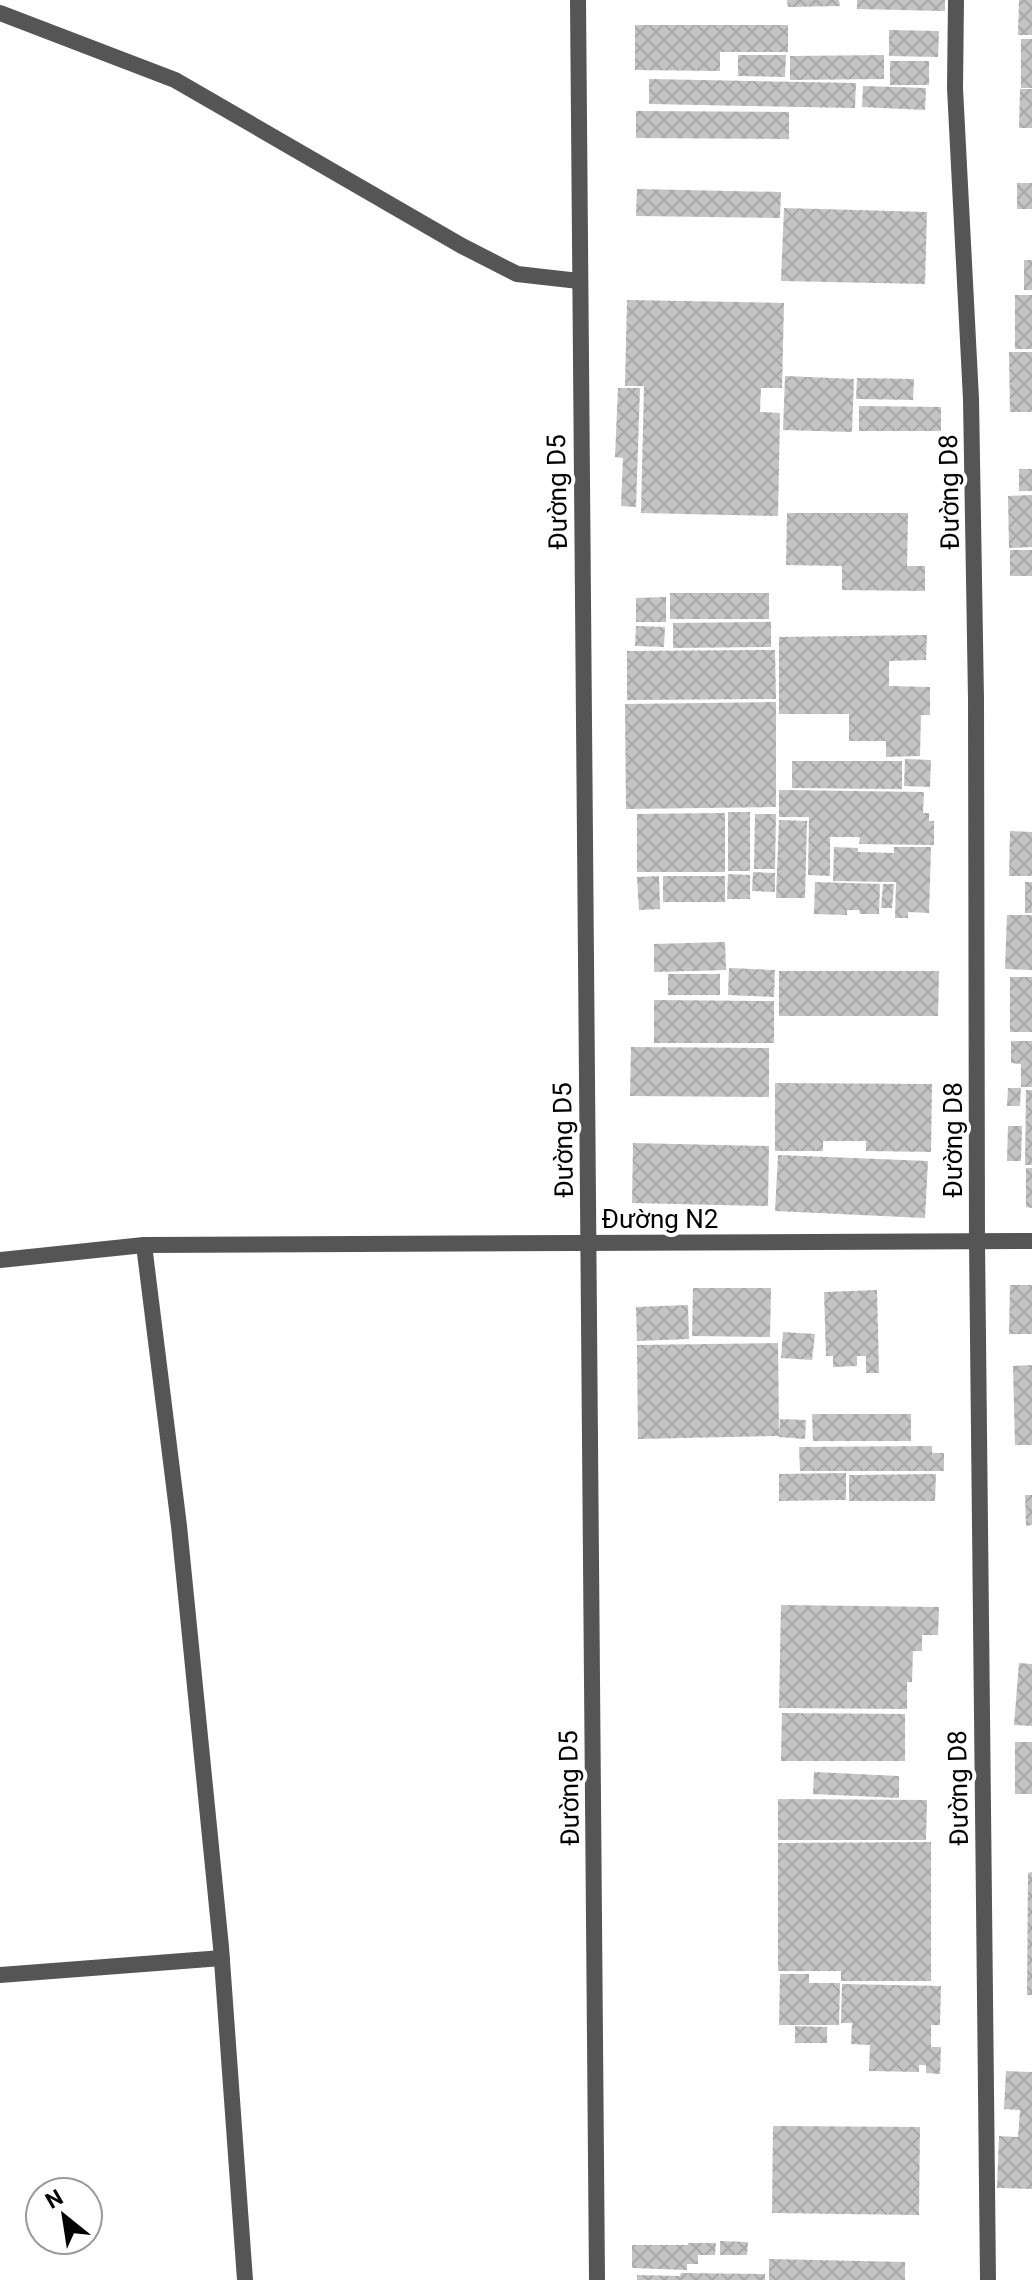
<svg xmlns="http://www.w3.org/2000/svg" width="1032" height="2280" viewBox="0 0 1032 2280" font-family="Roboto,sans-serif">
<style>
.building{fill:url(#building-cross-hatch)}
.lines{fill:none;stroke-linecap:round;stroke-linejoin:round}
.minor{stroke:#555;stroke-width:16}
.labels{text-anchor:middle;stroke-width:8;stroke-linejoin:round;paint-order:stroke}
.street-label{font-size:26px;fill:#000;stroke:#fff}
</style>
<defs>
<pattern id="building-cross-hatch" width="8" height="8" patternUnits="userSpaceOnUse" patternTransform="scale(2)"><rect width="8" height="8" fill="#c4c4c4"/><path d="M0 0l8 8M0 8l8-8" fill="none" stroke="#a7a7a7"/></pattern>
</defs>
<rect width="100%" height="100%" fill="#fff"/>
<g class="building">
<path d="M 787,0 L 839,0 L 840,6 L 788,7 Z"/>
<path d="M 857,0 L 945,0 L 945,11 L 857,9 Z"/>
<path d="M 1019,0 L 1032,0 L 1032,35 L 1018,35 Z"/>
<path d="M 635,25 L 788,25 L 788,52 L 720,52 L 720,71 L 635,70 Z"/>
<path d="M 889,30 L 939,31 L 938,57 L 889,56 Z"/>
<rect x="1021" y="39" width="11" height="49"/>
<path d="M 738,55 L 786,55 L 785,77 L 738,76 Z"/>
<path d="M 884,55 L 884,79 L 790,80 L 790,56 Z"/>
<rect x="890" y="61" width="39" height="24"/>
<path d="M 649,79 L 856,83 L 855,108 L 649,104 Z"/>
<path d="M 863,86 L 926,88 L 925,110 L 862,107 Z"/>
<path d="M 1020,89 L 1032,89 L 1032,128 L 1019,128 Z"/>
<path d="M 636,111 L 789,112 L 789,139 L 636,138 Z"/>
<rect x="1017" y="183" width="15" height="26"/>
<path d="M 637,189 L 781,192 L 780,218 L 636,216 Z"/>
<path d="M 784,208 L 927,212 L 925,284 L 781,281 Z"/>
<rect x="1024" y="260" width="8" height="30"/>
<rect x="1015" y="295" width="17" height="54"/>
<path d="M 627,300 L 784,303 L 782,388 L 761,388 L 760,412 L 780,413 L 778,516 L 641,513 L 644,386 L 625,386 Z"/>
<path d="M 1009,352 L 1032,352 L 1032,412 L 1010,412 Z"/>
<path d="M 785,376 L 854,379 L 852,432 L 783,430 Z"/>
<path d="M 857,378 L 914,379 L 913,400 L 856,399 Z"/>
<path d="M 618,388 L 640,388 L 636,507 L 621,506 L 623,458 L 615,457 Z"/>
<path d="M 859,406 L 941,407 L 941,431 L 859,431 Z"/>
<rect x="1019" y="469" width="13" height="22"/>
<path d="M 1032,495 L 1032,547 L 1009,548 L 1008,496 Z"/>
<path d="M 787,513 L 908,513 L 907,566 L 925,566 L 925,591 L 842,590 L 842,566 L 786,565 Z"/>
<rect x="1010" y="550" width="22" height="26"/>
<rect x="670" y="593" width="99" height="26"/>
<path d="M 666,597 L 666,622 L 636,622 L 636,598 Z"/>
<path d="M 771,622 L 771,647 L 673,648 L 673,623 Z"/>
<path d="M 636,626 L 665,627 L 664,647 L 635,646 Z"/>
<path d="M 927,635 L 926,660 L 889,661 L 889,686 L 930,687 L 930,715 L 921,715 L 920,756 L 886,757 L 886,741 L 849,741 L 849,714 L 779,714 L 779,637 Z"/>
<path d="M 775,650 L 776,699 L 627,700 L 627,651 Z"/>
<path d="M 776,702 L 776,807 L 626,809 L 625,704 Z"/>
<path d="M 905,759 L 931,760 L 930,787 L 904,786 Z"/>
<path d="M 792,761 L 902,761 L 902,789 L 792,788 Z"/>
<path d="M 779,790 L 924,792 L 923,813 L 929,813 L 929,821 L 934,821 L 934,845 L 859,844 L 860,837 L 830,837 L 830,876 L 808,875 L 809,817 L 779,817 Z"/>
<rect x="728" y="812" width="22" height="59"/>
<path d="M 725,813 L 725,872 L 637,872 L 637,814 Z"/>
<path d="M 755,814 L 776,814 L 775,869 L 754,869 Z"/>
<path d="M 779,820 L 807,821 L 805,898 L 776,898 Z"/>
<path d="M 1010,831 L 1032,832 L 1032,876 L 1009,876 Z"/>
<path d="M 834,847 L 858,848 L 858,852 L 894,853 L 894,847 L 931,847 L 929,913 L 908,912 L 908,918 L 895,918 L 896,882 L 833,881 Z"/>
<path d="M 753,872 L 775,873 L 775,892 L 752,891 Z"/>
<path d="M 728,874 L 750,875 L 750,899 L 727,899 Z"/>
<path d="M 659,876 L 660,909 L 639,910 L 637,877 Z"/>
<rect x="663" y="876" width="62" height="26"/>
<path d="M 815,882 L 880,884 L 879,914 L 860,914 L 859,910 L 847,910 L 847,915 L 814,914 Z"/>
<rect x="1025" y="882" width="7" height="31"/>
<path d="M 883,884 L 894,884 L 892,908 L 881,908 Z"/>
<path d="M 1007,915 L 1032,915 L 1032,970 L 1005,969 Z"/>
<path d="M 725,942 L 726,970 L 654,972 L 654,944 Z"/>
<path d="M 729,968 L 775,970 L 774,997 L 728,995 Z"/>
<path d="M 779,971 L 939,971 L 938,1016 L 779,1016 Z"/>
<rect x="668" y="974" width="52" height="21"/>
<rect x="1010" y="977" width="22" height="55"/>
<path d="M 654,1000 L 774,1001 L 774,1043 L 654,1043 Z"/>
<path d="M 1011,1041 L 1032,1041 L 1032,1087 L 1021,1087 L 1021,1064 L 1011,1063 Z"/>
<path d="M 631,1047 L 769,1048 L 769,1097 L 630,1096 Z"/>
<path d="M 775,1083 L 932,1084 L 931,1152 L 866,1151 L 866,1141 L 823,1141 L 823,1151 L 775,1151 Z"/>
<path d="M 1008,1088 L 1021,1088 L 1020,1106 L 1007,1106 Z"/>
<path d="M 1026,1090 L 1032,1090 L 1032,1165 L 1025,1165 Z"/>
<path d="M 1008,1126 L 1022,1126 L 1021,1161 L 1007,1161 Z"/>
<path d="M 633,1143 L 769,1146 L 768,1206 L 632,1203 Z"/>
<path d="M 778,1155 L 928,1161 L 925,1218 L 775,1211 Z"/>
<path d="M 1026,1168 L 1032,1168 L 1032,1208 L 1026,1207 Z"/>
<path d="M 1010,1285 L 1032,1285 L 1032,1334 L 1009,1334 Z"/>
<path d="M 693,1288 L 771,1288 L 770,1337 L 692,1336 Z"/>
<path d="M 877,1290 L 879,1373 L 866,1373 L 866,1356 L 857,1356 L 857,1366 L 833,1367 L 833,1356 L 826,1356 L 824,1292 Z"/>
<path d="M 688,1305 L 689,1339 L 637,1341 L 636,1307 Z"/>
<path d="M 783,1332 L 815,1334 L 812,1360 L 781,1358 Z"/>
<path d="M 778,1343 L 779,1436 L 638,1439 L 637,1345 Z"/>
<path d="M 1032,1365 L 1032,1445 L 1015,1445 L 1013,1366 Z"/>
<path d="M 812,1414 L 911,1414 L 911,1441 L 813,1441 Z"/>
<path d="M 780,1419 L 806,1420 L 805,1439 L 779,1437 Z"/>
<path d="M 932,1446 L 932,1453 L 944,1453 L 944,1471 L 800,1471 L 799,1447 Z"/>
<path d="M 846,1473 L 846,1500 L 779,1501 L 779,1474 Z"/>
<path d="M 936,1474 L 935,1501 L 849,1501 L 849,1475 Z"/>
<path d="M 1025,1495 L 1032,1495 L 1032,1525 L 1026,1526 Z"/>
<path d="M 781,1605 L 939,1607 L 938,1635 L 922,1635 L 922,1651 L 913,1651 L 912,1682 L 907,1682 L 907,1709 L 779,1708 Z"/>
<path d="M 1019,1663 L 1032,1664 L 1032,1726 L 1014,1725 Z"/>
<path d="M 782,1713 L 905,1714 L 905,1761 L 781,1761 Z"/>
<rect x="1015" y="1742" width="17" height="52"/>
<path d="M 814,1772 L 899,1776 L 899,1798 L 813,1794 Z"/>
<path d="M 778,1799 L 927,1800 L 926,1840 L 778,1840 Z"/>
<path d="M 931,1842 L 931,1981 L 841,1981 L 841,1971 L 778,1971 L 778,1843 Z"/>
<path d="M 1032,1872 L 1032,1995 L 1027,1995 L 1028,1873 Z"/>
<path d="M 780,1974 L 809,1974 L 809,1983 L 840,1983 L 839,2025 L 779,2025 Z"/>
<path d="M 842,1984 L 941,1986 L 940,2025 L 931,2025 L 931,2047 L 941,2047 L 940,2074 L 926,2073 L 926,2065 L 919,2065 L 919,2072 L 869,2071 L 870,2045 L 851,2044 L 852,2023 L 841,2023 Z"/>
<path d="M 795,2026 L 827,2027 L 827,2043 L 795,2043 Z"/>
<path d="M 1006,2071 L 1032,2072 L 1032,2189 L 997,2188 L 999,2136 L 1018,2137 L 1020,2110 L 1004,2109 Z"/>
<path d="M 773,2126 L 920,2127 L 919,2215 L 772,2213 Z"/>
<path d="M 720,2241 L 748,2242 L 747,2255 L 720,2255 Z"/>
<path d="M 688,2243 L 716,2243 L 715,2255 L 698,2255 L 698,2264 L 687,2264 L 687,2270 L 632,2268 L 632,2245 L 688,2245 Z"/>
<path d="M 769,2259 L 905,2262 L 905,2280 L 769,2280 Z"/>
<path d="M 681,2273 L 765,2274 L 765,2280 L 637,2280 L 637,2275 L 680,2276 Z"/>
</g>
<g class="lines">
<g class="minor">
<path d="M 578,0 L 597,2280"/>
<path d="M 956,0 L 955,88 L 971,399 L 976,699 L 977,1243 L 988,2280"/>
<path d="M 0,13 L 175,80 L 462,246 L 517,274 L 579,281"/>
<path d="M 144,1245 L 179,1526 L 221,1947 L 245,2280"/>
<path d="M 0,1260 L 144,1245 L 1032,1241"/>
<path d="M 0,1975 L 222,1958"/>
</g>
</g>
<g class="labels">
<g class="street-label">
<text transform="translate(557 492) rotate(-91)" y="9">Đường D5</text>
<text transform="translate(949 492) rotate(-91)" y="9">Đường D8</text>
<text transform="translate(563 1140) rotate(-91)" y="9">Đường D5</text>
<text transform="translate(953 1140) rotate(-90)" y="9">Đường D8</text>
<text x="660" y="1228">Đường N2</text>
<text transform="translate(569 1788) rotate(-91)" y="9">Đường D5</text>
<text transform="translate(958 1788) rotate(-91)" y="9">Đường D8</text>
</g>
</g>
<g transform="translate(64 2216) rotate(330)"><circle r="38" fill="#ffffff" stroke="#999999" stroke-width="2"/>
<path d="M0-6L14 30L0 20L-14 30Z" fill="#000000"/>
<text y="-12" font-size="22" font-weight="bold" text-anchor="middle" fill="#000000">N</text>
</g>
</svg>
